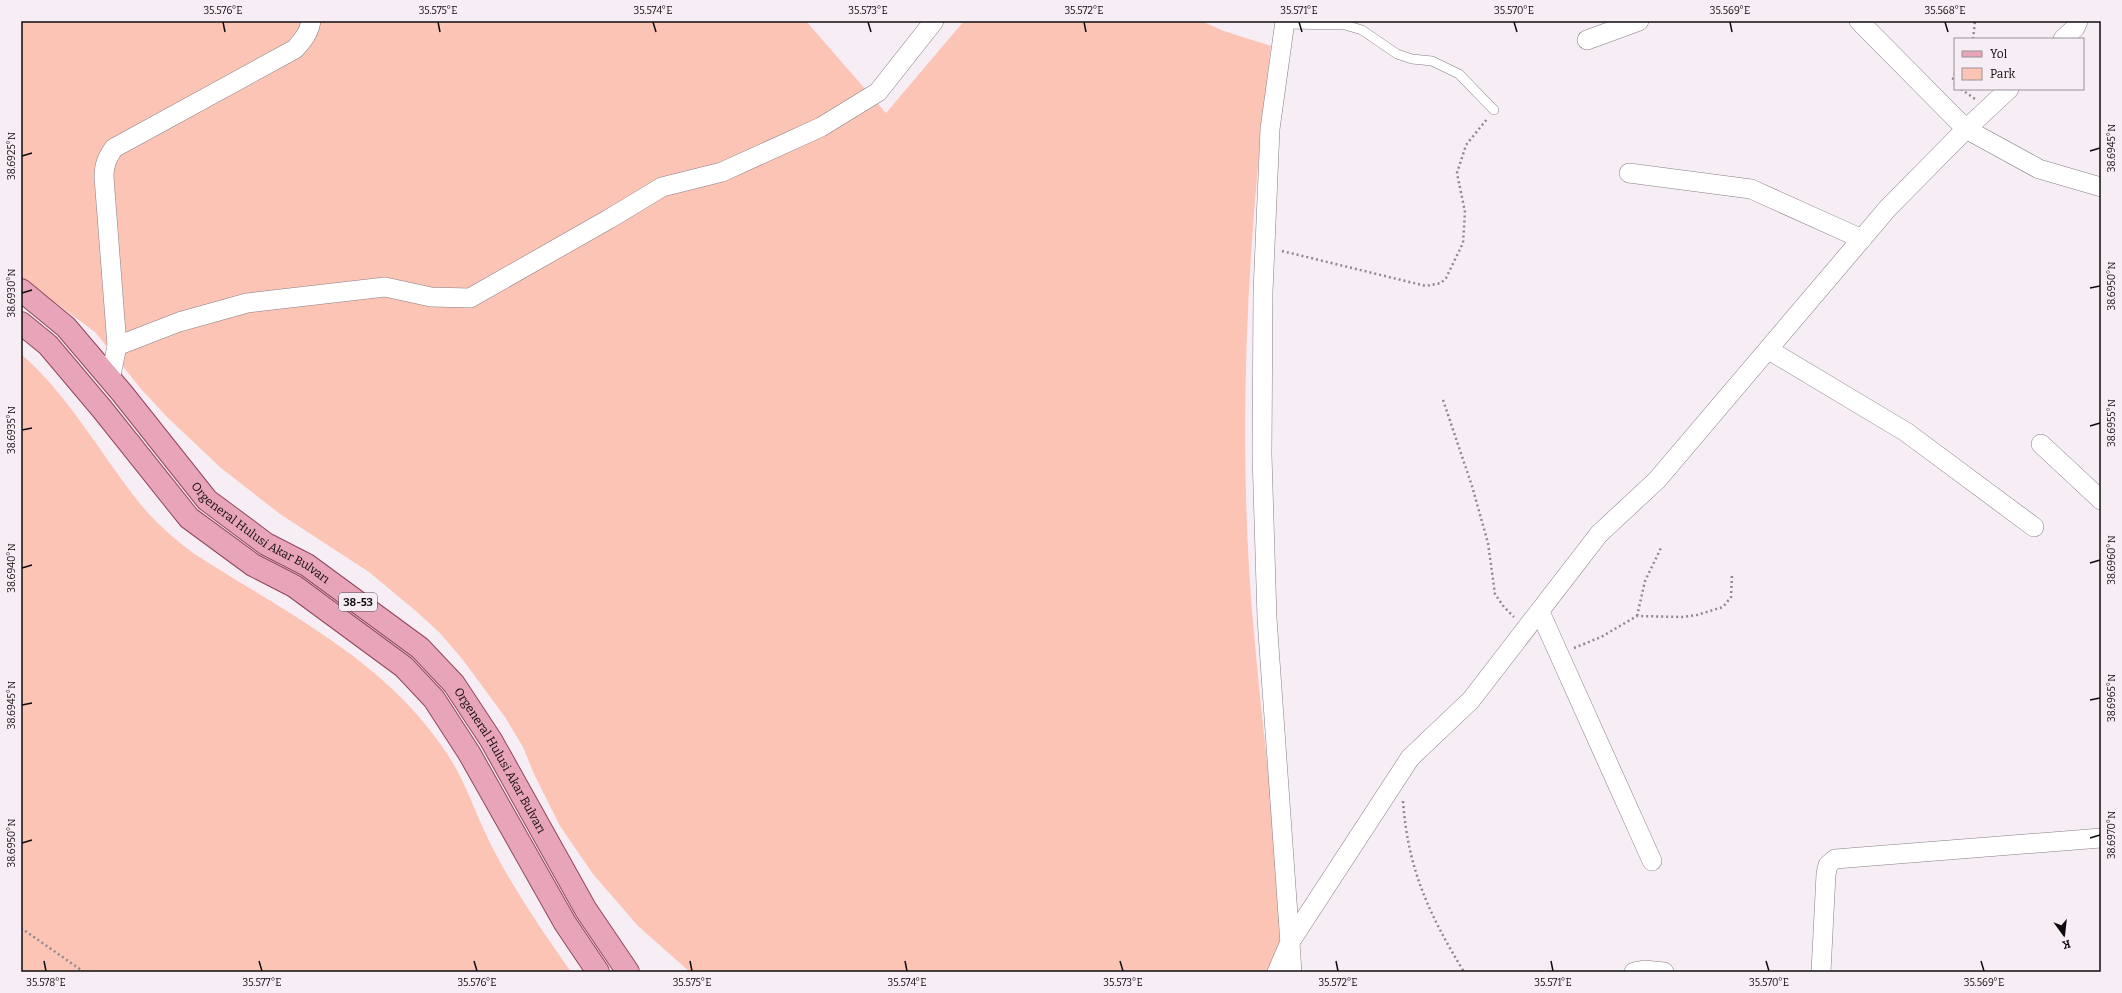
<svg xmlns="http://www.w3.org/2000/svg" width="2122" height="993" viewBox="0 0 2122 993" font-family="Bitter,serif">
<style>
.green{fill:#fcc4b5}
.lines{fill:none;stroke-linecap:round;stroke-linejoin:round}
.service-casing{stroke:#877e85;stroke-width:10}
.minor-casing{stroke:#877e85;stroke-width:20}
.primary-casing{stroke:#92475d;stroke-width:24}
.path{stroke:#8f888e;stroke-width:2.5;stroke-dasharray:2 3;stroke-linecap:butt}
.service{stroke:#fff;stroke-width:9}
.minor{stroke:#fff;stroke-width:19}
.primary{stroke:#e8a4b8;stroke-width:22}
.ticks{fill:none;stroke:#0e0b0e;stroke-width:1.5}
.labels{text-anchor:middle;stroke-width:3;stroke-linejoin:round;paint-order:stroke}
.shield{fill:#f7edf5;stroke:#544f53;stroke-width:1}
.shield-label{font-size:11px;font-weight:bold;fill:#0e0b0e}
.street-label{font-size:12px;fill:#0e0b0e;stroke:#f7edf5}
.neatline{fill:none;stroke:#0e0b0e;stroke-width:1.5}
.ticks-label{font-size:10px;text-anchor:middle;fill:#0e0b0e}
</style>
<rect width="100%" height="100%" fill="#f7edf5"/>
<g class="green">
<path d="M 21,21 L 806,21 L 886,113 L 964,21 L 1201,21 L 1224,31 L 1271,46 C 1248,232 1237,422 1252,610 C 1262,731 1278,851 1290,972 L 690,972 L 638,926 L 593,874 L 560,826 L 534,774 L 523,747 L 505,717 L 463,660 L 440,633 L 417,612 L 369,572 L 280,514 L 221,468 L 167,417 L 142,390 L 95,332 L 21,277 Z"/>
<path d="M 21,354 C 73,399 104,462 148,513 C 162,528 177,541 193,553 C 269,602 362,649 420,718 C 435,736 451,757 461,778 C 474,805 484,834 499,860 C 520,899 546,936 571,972 L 21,972 Z"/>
</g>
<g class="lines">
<defs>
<path id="service" d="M 1284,24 L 1345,25 L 1362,30 L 1397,54 L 1412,59 L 1432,61 L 1459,74 L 1494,110"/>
<g id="minor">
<path d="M 1285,21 L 1270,129 L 1263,292 L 1262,455 L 1267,618 L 1292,972"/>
<path d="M 1859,21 L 1966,129 L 2039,169 L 2101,187"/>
<path d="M 2063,39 L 2075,28 L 2078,21"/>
<path d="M 1587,40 L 1639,21"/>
<path d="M 1629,173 L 1751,189 L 1862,239"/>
<path d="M 117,346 L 179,322 L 247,303 L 385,287 L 431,297 L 470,298 L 609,219 L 662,187 L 722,172 L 821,127 L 878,92 L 934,21"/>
<path d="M 1769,350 L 1906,432 L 2034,527"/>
<path d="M 110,380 L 117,346 L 104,177 C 104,165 107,158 114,148 L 295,49 C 303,40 309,33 311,21"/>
<path d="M 2041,444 L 2101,500"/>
<path d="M 1540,612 L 1652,861"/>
<path d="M 1277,972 L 1290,942 L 1410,758 L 1471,700 L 1599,534 L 1657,480 L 1888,208 L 1966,129 L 2009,89"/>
<path d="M 1634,972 L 1644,970 L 1664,972"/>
<path d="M 1821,972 L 1826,874 L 1828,865 L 1835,859 L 2101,838"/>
</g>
<g id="primary">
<path id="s1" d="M 21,290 L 66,327 L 122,393 L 207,500 L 266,544 L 307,565 L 420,648 L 454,684 L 491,740 L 586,910 L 628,972"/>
<path d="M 21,323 L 48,345 L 102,409 L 189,518 L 253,565 L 294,586 L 404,667 L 434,699 L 469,753 L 565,923 L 598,972"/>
</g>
</defs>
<use href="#service" class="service-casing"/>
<use href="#minor" class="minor-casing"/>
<use href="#primary" class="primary-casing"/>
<g class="path">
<path d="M 1973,39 L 1975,21"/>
<path d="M 1955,73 L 1953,79 L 1955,84"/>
<path d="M 1961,89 L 1975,99"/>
<path d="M 1282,251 L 1426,286 L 1441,283 L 1446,278 L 1463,243 L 1465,212 L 1457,173 L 1466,145 L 1487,119"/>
<path d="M 1443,400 L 1472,486 L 1488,543 L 1495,594 L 1504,607 L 1514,617"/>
<path d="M 1637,616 L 1645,581 L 1661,548"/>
<path d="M 1574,648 L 1601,637 L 1637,616 L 1682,617 L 1697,615 L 1723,607 L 1731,597 L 1732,574"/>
<path d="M 1403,801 C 1408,870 1429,914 1464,972"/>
<path d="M 21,928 L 84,972"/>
</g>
<use href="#service" class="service"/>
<use href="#minor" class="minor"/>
<use href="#primary" class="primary"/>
</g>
<path class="ticks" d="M 223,22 L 225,32M 438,22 L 440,32M 653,22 L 656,32M 868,22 L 871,32M 1084,22 L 1086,32M 1299,22 L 1302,32M 1514,22 L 1517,32M 1730,22 L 1732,32M 1945,22 L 1948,32M 2090,151 L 2100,148M 22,156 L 32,153M 2090,288 L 2100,286M 22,293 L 32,290M 2090,426 L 2100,423M 22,430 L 32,428M 2090,563 L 2100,560M 22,568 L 32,565M 2090,700 L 2100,698M 22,705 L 32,703M 2090,838 L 2100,835M 22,843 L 32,840M 44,961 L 46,971M 259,961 L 262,971M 474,961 L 477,971M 690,961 L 692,971M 905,961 L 907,971M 1120,961 L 1123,971M 1336,961 L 1338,971M 1551,961 L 1553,971M 1766,961 L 1769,971M 1981,961 L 1984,971"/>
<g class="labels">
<rect class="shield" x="339" y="593" width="38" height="18" rx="3"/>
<g class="shield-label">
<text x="358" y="606">38-53</text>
</g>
<g class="street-label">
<text dy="4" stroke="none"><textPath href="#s1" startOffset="344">Orgeneral Hulusi Akar Bulvarı</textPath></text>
<text dy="4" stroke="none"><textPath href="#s1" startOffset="680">Orgeneral Hulusi Akar Bulvarı</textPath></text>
</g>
</g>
<rect width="2122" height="993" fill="none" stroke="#f7edf5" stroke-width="44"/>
<rect x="1954" y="38" width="130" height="52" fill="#f7edf5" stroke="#9a9399"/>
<rect x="1962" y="51" width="20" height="6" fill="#e8a4b8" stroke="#9a9399"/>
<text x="1990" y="58" font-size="12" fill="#0e0b0e">Yol</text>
<rect x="1962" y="68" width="20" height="12" fill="#fcc4b5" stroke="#9a9399"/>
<text x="1990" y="78" font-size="12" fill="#0e0b0e">Park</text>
<g transform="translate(2064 935) rotate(165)" stroke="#f7edf5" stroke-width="3" paint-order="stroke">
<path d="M0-3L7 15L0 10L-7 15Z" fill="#0e0b0e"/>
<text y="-6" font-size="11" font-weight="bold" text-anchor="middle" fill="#0e0b0e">K</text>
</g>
<rect x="22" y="22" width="2078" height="949" class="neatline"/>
<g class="ticks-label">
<text x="223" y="14">35.576°E</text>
<text x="438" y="14">35.575°E</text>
<text x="653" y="14">35.574°E</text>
<text x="868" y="14">35.573°E</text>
<text x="1084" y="14">35.572°E</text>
<text x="1299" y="14">35.571°E</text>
<text x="1514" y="14">35.570°E</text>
<text x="1730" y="14">35.569°E</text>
<text x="1945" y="14">35.568°E</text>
<text transform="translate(2111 148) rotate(-90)" y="4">38.6945°N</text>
<text transform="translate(11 156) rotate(-90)" y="4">38.6925°N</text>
<text transform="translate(2111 286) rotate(-90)" y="4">38.6950°N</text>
<text transform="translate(11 293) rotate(-90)" y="4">38.6930°N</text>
<text transform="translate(2111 423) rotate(-90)" y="4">38.6955°N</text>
<text transform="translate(11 430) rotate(-90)" y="4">38.6935°N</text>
<text transform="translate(2111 560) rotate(-90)" y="4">38.6960°N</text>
<text transform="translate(11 568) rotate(-90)" y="4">38.6940°N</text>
<text transform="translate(2111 698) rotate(-90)" y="4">38.6965°N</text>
<text transform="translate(11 705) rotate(-90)" y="4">38.6945°N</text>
<text transform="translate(2111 835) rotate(-90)" y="4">38.6970°N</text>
<text transform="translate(11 843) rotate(-90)" y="4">38.6950°N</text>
<text x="46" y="986">35.578°E</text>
<text x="262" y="986">35.577°E</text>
<text x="477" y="986">35.576°E</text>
<text x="692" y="986">35.575°E</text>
<text x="907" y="986">35.574°E</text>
<text x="1123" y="986">35.573°E</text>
<text x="1338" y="986">35.572°E</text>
<text x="1553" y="986">35.571°E</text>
<text x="1769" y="986">35.570°E</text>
<text x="1984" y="986">35.569°E</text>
</g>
</svg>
